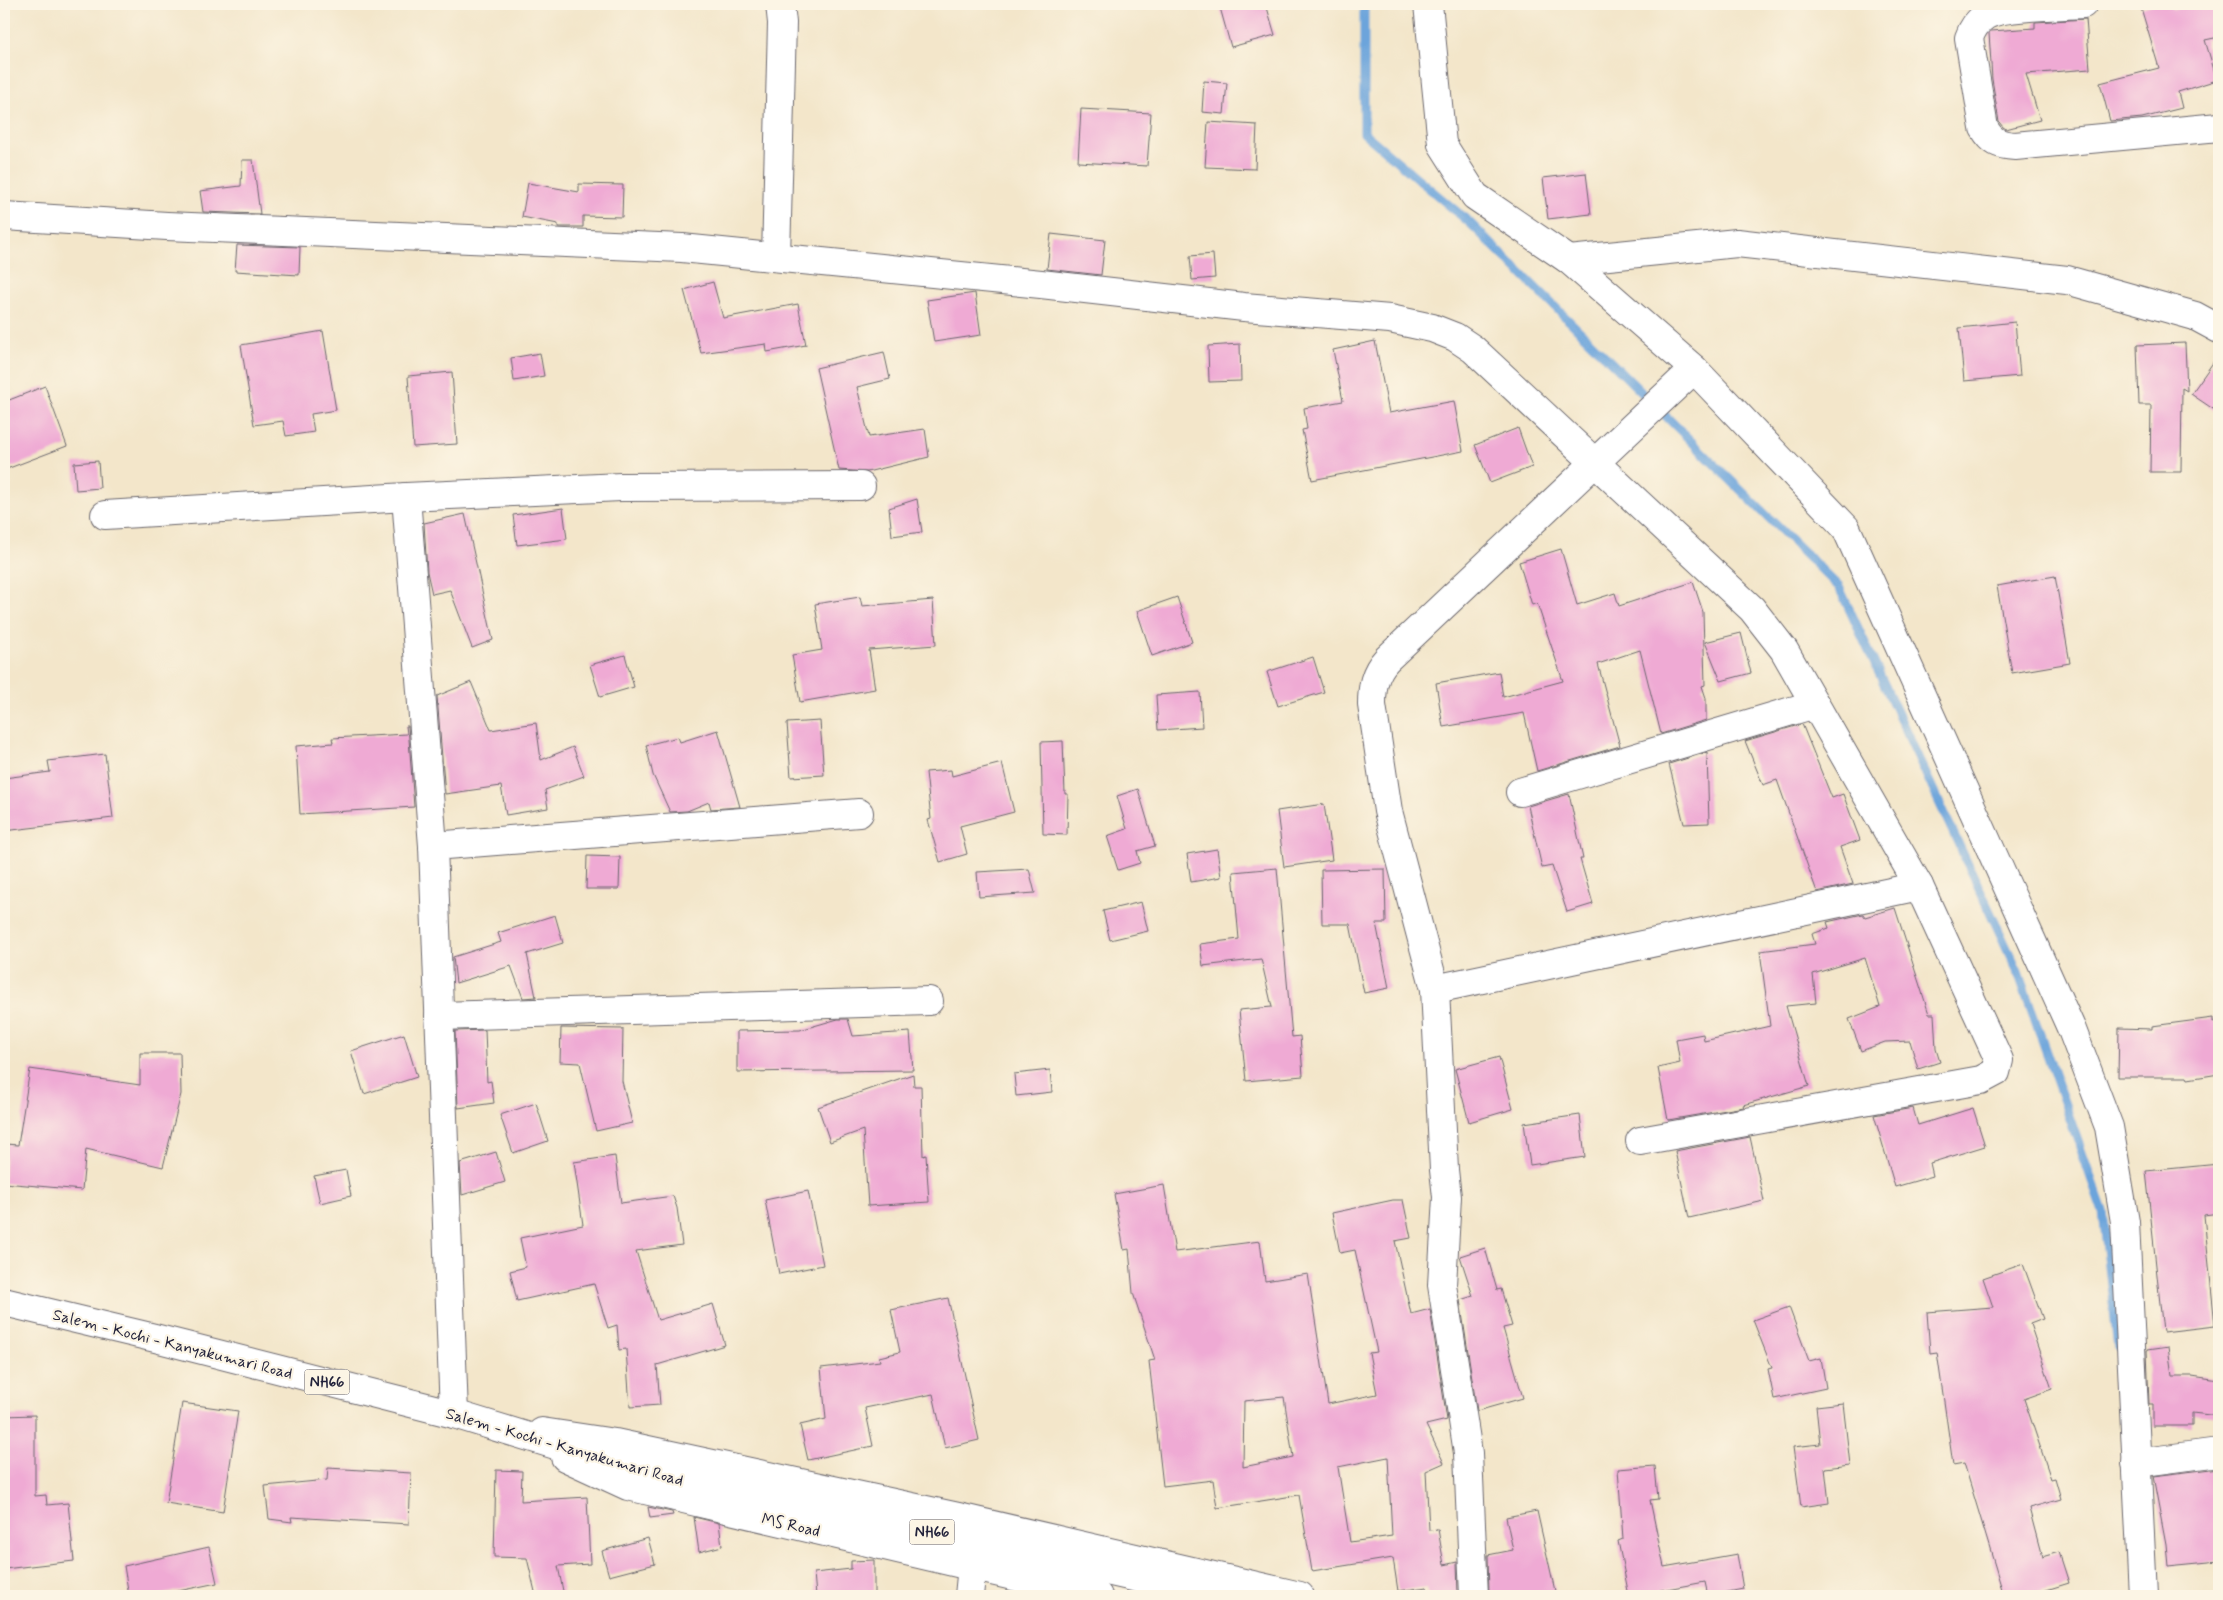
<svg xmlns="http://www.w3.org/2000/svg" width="2223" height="1600" viewBox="0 0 2223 1600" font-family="Mynerve,sans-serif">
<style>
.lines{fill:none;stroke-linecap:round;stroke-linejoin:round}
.stream{stroke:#6ca4db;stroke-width:9}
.building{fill:#efaad4;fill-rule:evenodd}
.street-casing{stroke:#6b676d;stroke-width:30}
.secondary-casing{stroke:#6b676d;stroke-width:30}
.highway-casing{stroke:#6b676d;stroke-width:30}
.street{stroke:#fff;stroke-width:28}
.secondary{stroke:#fff;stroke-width:28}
.highway{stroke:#fff;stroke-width:28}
.labels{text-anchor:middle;stroke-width:4.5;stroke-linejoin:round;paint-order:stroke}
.shield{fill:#fcf5e5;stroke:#63616e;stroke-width:1}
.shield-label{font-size:15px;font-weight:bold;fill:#22223b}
.street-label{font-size:16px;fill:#22223b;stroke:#fcf5e5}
</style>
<rect width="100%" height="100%" fill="#fcf5e5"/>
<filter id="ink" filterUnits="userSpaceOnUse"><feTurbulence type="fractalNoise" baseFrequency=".02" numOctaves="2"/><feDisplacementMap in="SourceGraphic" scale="10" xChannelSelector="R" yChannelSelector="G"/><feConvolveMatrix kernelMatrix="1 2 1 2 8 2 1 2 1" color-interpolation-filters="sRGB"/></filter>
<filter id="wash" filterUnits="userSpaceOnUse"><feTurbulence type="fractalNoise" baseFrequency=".0096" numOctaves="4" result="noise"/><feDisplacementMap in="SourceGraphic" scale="20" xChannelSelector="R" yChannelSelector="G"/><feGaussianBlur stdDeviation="1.12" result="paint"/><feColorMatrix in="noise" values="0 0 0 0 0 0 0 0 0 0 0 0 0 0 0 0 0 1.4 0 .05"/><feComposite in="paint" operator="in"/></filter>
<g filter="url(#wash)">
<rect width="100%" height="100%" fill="#f3e6ca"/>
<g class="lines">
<path class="stream" d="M 1364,4 L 1364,133 L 1470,223 L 1839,587 L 2018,972 L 2103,1212 L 2118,1347"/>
</g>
<g id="blocks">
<g class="building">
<path d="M 1219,4 L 1266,4 L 1275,35 L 1231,47 Z"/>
<path d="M 2154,4 L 2170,4 L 2172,10 L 2199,4 L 2219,4 L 2219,37 L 2205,40 L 2217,80 L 2178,92 L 2182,108 L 2142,118 L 2110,121 L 2100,83 L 2159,68 L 2141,8 Z"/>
<path d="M 2086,19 L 2090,69 L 2026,74 L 2040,120 L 2006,129 L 2003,127 L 1999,122 L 1992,79 L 1989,33 L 1991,31 L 2035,28 L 2035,22 Z"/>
<path d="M 1204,81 L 1227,83 L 1224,114 L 1202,112 Z"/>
<path d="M 1081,109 L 1151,113 L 1147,166 L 1078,162 Z"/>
<path d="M 1208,122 L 1257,125 L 1255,169 L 1205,167 Z"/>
<path d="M 242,160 L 253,160 L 260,214 L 203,212 L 200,191 L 241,186 Z"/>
<path d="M 1586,173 L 1591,214 L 1548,219 L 1543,178 Z"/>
<path d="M 528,183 L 579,192 L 579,184 L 623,185 L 622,217 L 583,216 L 583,227 L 558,227 L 558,224 L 522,217 Z"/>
<path d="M 1051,234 L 1105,240 L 1101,275 L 1047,269 Z"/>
<path d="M 237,245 L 300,247 L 299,275 L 235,271 Z"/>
<path d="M 1213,254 L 1215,278 L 1192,280 L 1190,256 Z"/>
<path d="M 713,282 L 723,318 L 798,304 L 806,345 L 767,352 L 766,344 L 701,353 L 684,290 Z"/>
<path d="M 975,293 L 981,335 L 934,342 L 927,300 Z"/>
<path d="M 2015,322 L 2020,376 L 1964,381 L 1959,328 Z"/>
<path d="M 323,331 L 336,410 L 311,414 L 314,432 L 286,436 L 283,421 L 254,425 L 241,345 Z"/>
<path d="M 1375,341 L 1389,413 L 1454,401 L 1463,451 L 1312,480 L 1302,430 L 1307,429 L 1304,408 L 1343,401 L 1333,350 Z"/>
<path d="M 2185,343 L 2187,391 L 2182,388 L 2181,472 L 2150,472 L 2151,405 L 2139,405 L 2137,345 Z"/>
<path d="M 1240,344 L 1241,381 L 1209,382 L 1208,346 Z"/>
<path d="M 884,352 L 890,379 L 857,387 L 869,437 L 925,429 L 929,457 L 867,472 L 839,470 L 816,368 Z"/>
<path d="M 540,353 L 544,376 L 514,381 L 511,358 Z"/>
<path d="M 2219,354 L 2219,413 L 2191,394 Z"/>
<path d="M 452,372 L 457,444 L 413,447 L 408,376 Z"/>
<path d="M 45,386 L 67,446 L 4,470 L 4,402 Z"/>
<path d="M 1518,428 L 1532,467 L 1490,483 L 1475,445 Z"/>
<path d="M 98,461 L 100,488 L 76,490 L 74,463 Z"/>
<path d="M 917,499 L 922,532 L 892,536 L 889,508 Z"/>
<path d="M 563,508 L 567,539 L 517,545 L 513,515 Z"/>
<path d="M 465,514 L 493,640 L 472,648 L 450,590 L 432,594 L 427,572 L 424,523 Z"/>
<path d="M 1561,549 L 1577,605 L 1615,593 L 1619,606 L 1693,582 L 1703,612 L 1705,685 L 1702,686 L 1706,698 L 1706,720 L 1661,734 L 1640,650 L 1598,664 L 1620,746 L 1537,771 L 1524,713 L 1443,727 L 1436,683 L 1499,672 L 1503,697 L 1563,681 L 1537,603 L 1532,605 L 1519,562 Z"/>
<path d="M 2055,576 L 2070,663 L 2012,673 L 1997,586 Z"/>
<path d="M 860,597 L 862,606 L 933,600 L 936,645 L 869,650 L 875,689 L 800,702 L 792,655 L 822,650 L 815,604 Z"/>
<path d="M 1177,597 L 1192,642 L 1152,656 L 1137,611 Z"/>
<path d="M 1741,633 L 1751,673 L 1721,681 L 1705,642 Z"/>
<path d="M 625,655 L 634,687 L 600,697 L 590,665 Z"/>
<path d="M 1313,657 L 1324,692 L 1278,706 L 1267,672 Z"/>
<path d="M 471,682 L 491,730 L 536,723 L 541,760 L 573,747 L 584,776 L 545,790 L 548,808 L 506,815 L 501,786 L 445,794 L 437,696 Z"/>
<path d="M 1200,692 L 1202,727 L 1158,730 L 1156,695 Z"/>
<path d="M 820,721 L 824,775 L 791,777 L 787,723 Z"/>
<path d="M 1802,724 L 1832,798 L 1843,794 L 1860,840 L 1840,847 L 1853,884 L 1817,892 L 1777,780 L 1763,785 L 1745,741 Z"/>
<path d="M 406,726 L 408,726 L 414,807 L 300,814 L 296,746 L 333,743 L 332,738 L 407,734 Z"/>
<path d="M 718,730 L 740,807 L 711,809 L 709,802 L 687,811 L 670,812 L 653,775 L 646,745 L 678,737 L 680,742 Z"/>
<path d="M 1063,741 L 1065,794 L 1068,794 L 1067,835 L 1043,834 L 1041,742 Z"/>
<path d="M 1707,752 L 1709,823 L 1684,824 L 1669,764 Z"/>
<path d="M 105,754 L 113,818 L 4,831 L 4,778 L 50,772 L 48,761 Z"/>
<path d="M 1002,763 L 1014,812 L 960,826 L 967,854 L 940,862 L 928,820 L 931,819 L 926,772 L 951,770 L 952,776 Z"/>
<path d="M 1138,789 L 1155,846 L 1137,851 L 1140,863 L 1118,870 L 1107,836 L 1127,829 L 1117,796 Z"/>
<path d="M 1569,794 L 1583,859 L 1580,859 L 1593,904 L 1567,912 L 1552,866 L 1542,868 L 1528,806 Z"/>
<path d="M 1324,804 L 1332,860 L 1284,867 L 1277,811 Z"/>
<path d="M 1217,849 L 1221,877 L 1191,882 L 1187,854 Z"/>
<path d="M 587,856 L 620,857 L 619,889 L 586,889 Z"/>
<path d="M 1277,868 L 1292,1037 L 1300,1036 L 1303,1076 L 1246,1081 L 1239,1010 L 1272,1007 L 1261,959 L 1203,966 L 1200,944 L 1239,939 L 1233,872 Z"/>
<path d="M 1029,869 L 1035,893 L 979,897 L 977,872 Z"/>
<path d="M 1385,869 L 1386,923 L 1376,923 L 1389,988 L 1364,993 L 1350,924 L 1322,924 L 1321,870 Z"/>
<path d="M 1141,902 L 1148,931 L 1110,940 L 1103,911 Z"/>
<path d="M 1895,908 L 1929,1014 L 1934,1014 L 1936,1049 L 1940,1062 L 1918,1069 L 1910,1041 L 1885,1042 L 1861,1051 L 1849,1019 L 1880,1007 L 1865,958 L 1813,974 L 1816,1003 L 1786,1006 L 1809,1086 L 1743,1105 L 1744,1107 L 1668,1120 L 1658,1068 L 1680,1063 L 1676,1039 L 1703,1034 L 1704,1041 L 1770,1026 L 1760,951 L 1815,944 L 1812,934 L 1829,928 L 1827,922 L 1863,914 L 1865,917 Z"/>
<path d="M 555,915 L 563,943 L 527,954 L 536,997 L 523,998 L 511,966 L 456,983 L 453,957 L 501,942 L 498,933 Z"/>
<path d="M 2213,1018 L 2213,1022 L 2219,1020 L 2219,1074 L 2188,1079 L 2187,1077 L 2118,1077 L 2119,1028 L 2152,1029 L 2152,1026 Z"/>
<path d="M 838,1019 L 848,1019 L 853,1036 L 910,1032 L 913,1070 L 737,1072 L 737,1031 L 800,1030 Z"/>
<path d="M 561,1028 L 623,1029 L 622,1081 L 632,1123 L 596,1131 L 580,1063 L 560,1062 Z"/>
<path d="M 485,1030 L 487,1082 L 491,1081 L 494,1103 L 458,1108 L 455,1031 Z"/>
<path d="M 404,1034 L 417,1077 L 364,1094 L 351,1051 Z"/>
<path d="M 140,1053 L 180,1053 L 181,1094 L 163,1167 L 86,1149 L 82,1190 L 4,1183 L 6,1144 L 18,1145 L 30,1069 L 140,1085 Z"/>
<path d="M 1499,1057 L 1513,1109 L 1469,1122 L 1455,1069 Z"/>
<path d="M 1050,1070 L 1052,1092 L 1016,1096 L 1014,1074 Z"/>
<path d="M 913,1074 L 914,1086 L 921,1086 L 923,1156 L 926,1155 L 929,1202 L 868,1206 L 863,1130 L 830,1142 L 818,1107 Z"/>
<path d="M 536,1103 L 548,1141 L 513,1153 L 500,1115 Z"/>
<path d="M 1913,1108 L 1918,1125 L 1973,1108 L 1985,1146 L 1930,1163 L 1933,1176 L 1895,1187 L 1874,1115 Z"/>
<path d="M 1580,1115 L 1585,1157 L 1530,1165 L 1524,1123 Z"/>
<path d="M 1750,1137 L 1764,1201 L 1689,1218 L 1675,1151 Z"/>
<path d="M 496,1152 L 505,1182 L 462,1195 L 460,1163 Z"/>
<path d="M 615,1156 L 621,1203 L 673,1196 L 677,1208 L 682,1245 L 636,1251 L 658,1320 L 713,1304 L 725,1345 L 657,1365 L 660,1405 L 630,1407 L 626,1349 L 619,1350 L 617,1325 L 608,1328 L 594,1284 L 517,1301 L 510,1271 L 526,1267 L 520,1238 L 583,1225 L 574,1162 Z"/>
<path d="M 2219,1164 L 2219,1213 L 2204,1215 L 2215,1326 L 2163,1332 L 2146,1171 Z"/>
<path d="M 346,1170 L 351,1196 L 320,1203 L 314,1176 Z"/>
<path d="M 1164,1185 L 1175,1252 L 1260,1241 L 1265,1281 L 1308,1274 L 1328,1404 L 1377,1394 L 1369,1353 L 1377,1352 L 1355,1250 L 1340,1253 L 1332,1213 L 1393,1200 L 1403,1200 L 1411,1238 L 1395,1241 L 1411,1314 L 1430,1309 L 1447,1420 L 1426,1425 L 1444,1463 L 1426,1471 L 1429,1530 L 1438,1529 L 1444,1565 L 1457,1562 L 1458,1596 L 1429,1596 L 1427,1587 L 1398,1591 L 1393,1558 L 1312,1571 L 1299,1495 L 1217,1508 L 1213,1480 L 1163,1486 L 1149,1361 L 1155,1360 L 1133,1293 L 1129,1249 L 1124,1250 L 1114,1194 ZM 1284,1397 L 1293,1457 L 1243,1467 L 1244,1401 ZM 1388,1457 L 1392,1536 L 1350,1542 L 1338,1467 Z"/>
<path d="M 808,1191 L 823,1265 L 779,1274 L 765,1200 Z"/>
<path d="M 1485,1248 L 1497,1290 L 1501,1289 L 1512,1326 L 1503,1328 L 1523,1398 L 1477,1411 L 1460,1300 L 1473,1296 L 1460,1256 Z"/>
<path d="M 2023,1264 L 2043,1319 L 2030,1324 L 2052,1389 L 2024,1399 L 2051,1479 L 2055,1478 L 2061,1499 L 2029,1508 L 2042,1557 L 2059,1552 L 2069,1583 L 2027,1596 L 2004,1596 L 1964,1463 L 1953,1465 L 1937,1352 L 1930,1353 L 1927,1312 L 1993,1307 L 1983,1278 Z"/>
<path d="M 948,1298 L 979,1440 L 945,1448 L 933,1394 L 865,1408 L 873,1446 L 808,1460 L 800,1425 L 826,1419 L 821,1368 L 880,1361 L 879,1357 L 900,1352 L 891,1310 Z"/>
<path d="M 1789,1307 L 1809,1361 L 1821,1358 L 1826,1388 L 1774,1399 L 1768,1369 L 1772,1368 L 1753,1320 Z"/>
<path d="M 2168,1347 L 2172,1376 L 2192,1376 L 2219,1380 L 2219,1416 L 2192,1413 L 2192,1426 L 2153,1426 L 2153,1404 L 2149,1404 L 2147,1350 Z"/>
<path d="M 182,1403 L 238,1411 L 223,1512 L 166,1503 Z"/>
<path d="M 1843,1403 L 1850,1465 L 1825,1468 L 1829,1503 L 1801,1507 L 1793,1447 L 1820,1444 L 1816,1406 Z"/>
<path d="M 35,1415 L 35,1496 L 46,1495 L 47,1505 L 68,1503 L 74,1561 L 4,1569 L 4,1416 Z"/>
<path d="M 1655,1466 L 1658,1499 L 1650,1500 L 1664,1567 L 1737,1554 L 1743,1589 L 1708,1596 L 1705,1582 L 1629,1596 L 1618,1541 L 1623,1539 L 1618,1469 Z"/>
<path d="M 328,1468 L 411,1473 L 409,1524 L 291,1517 L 292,1522 L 269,1519 L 265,1486 L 327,1480 Z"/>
<path d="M 2219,1468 L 2219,1561 L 2168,1566 L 2166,1545 L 2153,1476 Z"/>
<path d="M 496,1470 L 522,1471 L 521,1501 L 587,1497 L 590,1564 L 558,1566 L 564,1596 L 536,1596 L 527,1558 L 494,1557 Z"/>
<path d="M 648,1507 L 672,1512 L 673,1515 L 650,1518 Z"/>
<path d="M 1537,1511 L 1555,1591 L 1532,1596 L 1489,1596 L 1488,1555 L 1513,1550 L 1506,1517 Z"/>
<path d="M 694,1517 L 719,1523 L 722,1546 L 699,1552 Z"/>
<path d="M 648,1538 L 655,1564 L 609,1576 L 602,1551 Z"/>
<path d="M 209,1547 L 217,1583 L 154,1596 L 129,1596 L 124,1566 Z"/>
<path d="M 874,1560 L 874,1596 L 816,1596 L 814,1573 L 851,1569 L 851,1561 Z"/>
</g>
</g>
</g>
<g filter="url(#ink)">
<use href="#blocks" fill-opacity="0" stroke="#6b676d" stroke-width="1"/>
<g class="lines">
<defs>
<g id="street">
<path d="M 2083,4 C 2061,6 2002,5 1985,16 C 1976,22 1972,29 1969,38 L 1984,128 C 1992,142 1999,145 2015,146 L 2219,127"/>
<path d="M 4,216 L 167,226 L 682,248 L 1041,284 L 1244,307 L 1390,319 L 1432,328 L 1455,337 L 1473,349 L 1752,609 L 1784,650 L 1919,886 L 1999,1060 L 1996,1072 L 1981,1080 L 1640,1141"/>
<path d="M 776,257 L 782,23 L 780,4"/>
<path d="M 1569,260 L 1737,243 L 2067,280 L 2195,316 L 2219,329"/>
<path d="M 406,497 L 433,846 L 454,1414"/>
<path d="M 105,515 L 406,497 L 621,487 L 861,486"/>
<path d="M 1520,792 L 1815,704"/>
<path d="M 433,846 L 859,813"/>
<path d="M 1435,989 L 1919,886"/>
<path d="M 439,1016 L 929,1001"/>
<path d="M 2136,1463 L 2219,1452"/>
<path d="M 969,1596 L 972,1566"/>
<path d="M 1474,1596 L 1468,1453 L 1442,1285 L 1447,1197 L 1444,1170 L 1435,989 L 1388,811 L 1372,705 C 1372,687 1374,673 1387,659 L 1694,369"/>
</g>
<g id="secondary">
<path d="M 1428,4 L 1442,144 L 1475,196 L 1569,260 L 1694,369 L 1846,528 L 2072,1030 L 2109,1127 L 2125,1222 L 2143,1596"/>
<path d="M 542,1432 L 615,1443 L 958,1517 L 1300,1596"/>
<path d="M 565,1457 L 628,1486 L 1098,1596"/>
</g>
<path id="highway" d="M 4,1302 L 155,1338 L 454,1414 L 647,1473 L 974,1541 L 1217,1596"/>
</defs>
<use href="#street" class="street-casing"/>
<use href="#secondary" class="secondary-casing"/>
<use href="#highway" class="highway-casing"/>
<use href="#street" class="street"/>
<use href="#secondary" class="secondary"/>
<use href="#highway" class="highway"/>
</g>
</g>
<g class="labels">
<g class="shield">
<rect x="304.5" y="1369.5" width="45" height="25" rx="4"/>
<rect x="909.5" y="1519.5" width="45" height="25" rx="4"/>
</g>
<g class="shield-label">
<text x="327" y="1387">NH66</text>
<text x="932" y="1537">NH66</text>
</g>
<g class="street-label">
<text transform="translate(173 1343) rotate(14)" y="6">Salem - Kochi - Kanyakumari Road</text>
<text transform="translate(565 1446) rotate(16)" y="6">Salem - Kochi - Kanyakumari Road</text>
<text transform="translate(791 1524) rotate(13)" y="6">MS Road</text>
</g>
</g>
<rect width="2223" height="1600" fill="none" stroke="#fcf5e5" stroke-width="20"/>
</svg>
